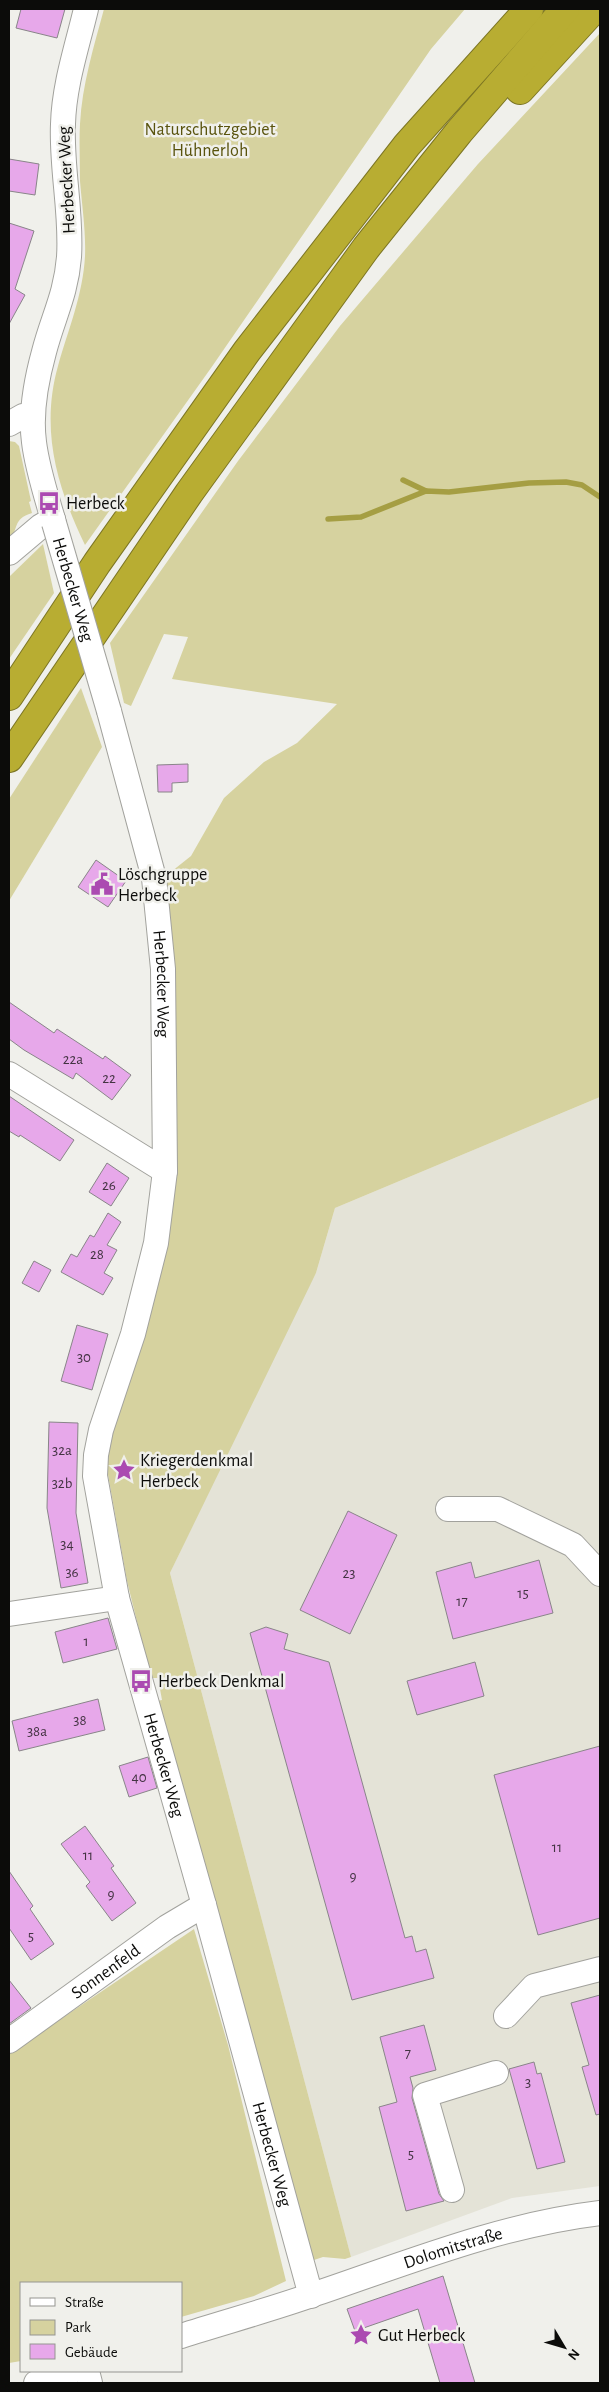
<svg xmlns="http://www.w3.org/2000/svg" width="609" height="2392" viewBox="0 0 609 2392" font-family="'Alegreya Sans',sans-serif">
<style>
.built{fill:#e4e3d7}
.green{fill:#d6d29f}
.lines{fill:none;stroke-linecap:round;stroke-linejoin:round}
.stream{stroke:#a59e43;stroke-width:5.5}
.building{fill:#e7a8ea;stroke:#898589}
.minor-casing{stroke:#a2a29d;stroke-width:26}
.highway-casing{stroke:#7c7524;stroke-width:30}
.minor{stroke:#fff;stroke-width:24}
.highway{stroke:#b8ad32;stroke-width:28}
.minor-bridge-casing{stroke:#a2a29d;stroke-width:26;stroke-linecap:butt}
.minor-bridge{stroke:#fff;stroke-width:24}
.labels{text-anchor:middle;stroke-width:5;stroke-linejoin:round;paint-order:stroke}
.number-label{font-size:15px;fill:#433342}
.park-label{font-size:18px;fill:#59530d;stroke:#f0f0eb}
.street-label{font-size:18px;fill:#0c0c0a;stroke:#f0f0eb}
.poi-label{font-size:18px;fill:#0c0c0a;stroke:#f0f0eb;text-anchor:start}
</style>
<rect width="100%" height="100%" fill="#f0f0eb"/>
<path class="built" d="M 600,1097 L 600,2186 L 512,2198 L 351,2257 L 170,1573 L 289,1324 L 316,1273 L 335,1208 Z"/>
<g class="green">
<path d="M 104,9 L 465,9 L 431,49 L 211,368 L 85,545 C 57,487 40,430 58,366 C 68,330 83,295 85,256 C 86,231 82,206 80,181 C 80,162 79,143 80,124 C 82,85 94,46 104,9 Z"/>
<path d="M 600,33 L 600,1097 L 335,1208 L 316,1273 L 170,1573 L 350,2253 L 351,2257 L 345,2259 L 323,2257 L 311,2261 L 157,1701 L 162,1700 L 158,1678 L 151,1678 L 127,1581 L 105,1458 L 165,1232 L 162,879 L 191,856 L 224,798 L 264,762 L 297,743 L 337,704 L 172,679 L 188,637 L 164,634 L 131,706 L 124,703 L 110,643 L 238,461 L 340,326 L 478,164 Z"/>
<path d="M 9,441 L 15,442 L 19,446 L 31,501 L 29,502 L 32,513 C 12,519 19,529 9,542 Z"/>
<path d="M 43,544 L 54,593 L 9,659 L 9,577 Z"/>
<path d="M 81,688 L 102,747 L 9,901 L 9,799 Z"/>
<path d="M 194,1929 L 228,2045 L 286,2281 L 254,2296 L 181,2317 L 181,2283 L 21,2283 L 21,2361 L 9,2363 L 9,2054 Z"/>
</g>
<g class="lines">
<g class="stream">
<path d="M 403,480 L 426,491"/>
<path d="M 328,519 L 361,517 L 426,491 L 449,492 L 529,483 L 566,482 L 582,485 L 600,497"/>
</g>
</g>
<g class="building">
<path d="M 21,9 L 65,9 L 57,38 L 16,28 Z"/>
<path d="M 9,159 L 39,164 L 35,195 L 9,191 Z"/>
<path d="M 9,223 L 34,231 L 15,289 L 25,295 L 9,324 Z"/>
<path d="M 188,764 L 188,782 L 172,783 L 172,792 L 158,792 L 157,765 Z"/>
<path d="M 96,860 L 126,881 L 108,907 L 78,887 Z"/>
<path d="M 9,1002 L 54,1033 L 57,1029 L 103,1059 L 105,1056 L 131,1075 L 112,1100 L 76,1073 L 73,1079 L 24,1050 L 9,1039 Z"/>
<path d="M 9,1096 L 74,1140 L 60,1161 L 20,1135 L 19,1137 L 9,1131 Z"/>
<path d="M 107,1163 L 129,1178 L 111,1206 L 89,1192 Z"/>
<path d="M 108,1213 L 121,1222 L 107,1245 L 117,1250 L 104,1273 L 113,1278 L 103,1295 L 61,1272 L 71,1254 L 77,1257 L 90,1235 L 94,1237 Z"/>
<path d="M 34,1261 L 51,1270 L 39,1292 L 22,1283 Z"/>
<path d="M 77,1325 L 108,1334 L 92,1390 L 61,1381 Z"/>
<path d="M 49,1422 L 78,1423 L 76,1513 L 88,1583 L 61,1588 L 47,1508 Z"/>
<path d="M 348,1511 L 397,1535 L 350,1634 L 300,1610 Z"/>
<path d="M 539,1560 L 553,1613 L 453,1639 L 436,1572 L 471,1562 L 475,1578 Z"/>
<path d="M 108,1618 L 117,1649 L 63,1663 L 55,1632 Z"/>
<path d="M 266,1627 L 288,1634 L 284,1649 L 329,1662 L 405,1938 L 412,1936 L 416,1952 L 426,1949 L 434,1978 L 352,2000 L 250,1633 Z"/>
<path d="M 475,1662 L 484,1696 L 417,1715 L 407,1681 Z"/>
<path d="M 98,1699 L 105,1730 L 19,1751 L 12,1721 Z"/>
<path d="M 600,1746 L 600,1918 L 538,1935 L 494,1775 Z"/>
<path d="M 148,1757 L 157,1788 L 129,1797 L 119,1766 Z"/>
<path d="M 85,1826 L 114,1866 L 111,1868 L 136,1903 L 112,1921 L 86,1886 L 90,1882 L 61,1844 Z"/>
<path d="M 9,1871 L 33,1906 L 30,1909 L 54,1944 L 31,1960 L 9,1928 Z"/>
<path d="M 9,1980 L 31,2008 L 9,2024 Z"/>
<path d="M 600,1995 L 600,2114 L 596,2115 L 582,2067 L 589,2065 L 571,2003 Z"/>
<path d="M 424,2025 L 436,2070 L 410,2077 L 413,2088 L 412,2098 L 439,2194 L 444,2201 L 406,2211 L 379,2107 L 397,2102 L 380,2037 Z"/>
<path d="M 534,2062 L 537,2074 L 541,2073 L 565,2162 L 537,2169 L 509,2069 Z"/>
<path d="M 443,2276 L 475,2383 L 440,2383 L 418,2309 L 355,2331 L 347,2309 Z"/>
</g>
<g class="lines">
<defs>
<g id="minor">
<path d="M 9,424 L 23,416 L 33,415"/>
<path d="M 54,523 C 47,498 37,468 34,442 C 30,412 36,381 44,352 C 53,317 66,295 69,257 C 72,213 61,168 63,124 C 64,85 77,47 86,9"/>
<path d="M 9,553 L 41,526 L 53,519"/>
<path id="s1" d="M 109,711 L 154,878 L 163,969 L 165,1171 L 156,1243 L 133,1334 L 101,1430 L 96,1455 L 95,1476 L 117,1598 L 204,1905 L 311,2296"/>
<path d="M 9,1074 L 165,1171"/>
<path d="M 448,1509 L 498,1509 L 573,1545 L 600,1574"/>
<path d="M 9,1614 L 117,1598"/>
<path d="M 506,2016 L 534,1986 L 600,1969"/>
<path id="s2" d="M 9,2041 L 167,1927 L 204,1905"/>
<path d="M 452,2190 L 425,2095 L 496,2073"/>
<path id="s3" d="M 181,2336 C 225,2322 269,2310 312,2295 C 407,2263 500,2225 600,2213"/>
<path d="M 87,2371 L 90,2383"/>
<path d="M 36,2383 L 72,2371"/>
</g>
<g id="highway">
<path d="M 520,90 L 594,9"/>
<path d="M 9,696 L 97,563 L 247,351 L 407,145 L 529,9"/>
<path d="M 9,758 L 189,493 L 366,248 L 459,132 L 565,9"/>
</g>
</defs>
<use href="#minor" class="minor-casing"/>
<use href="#highway" class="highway-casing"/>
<use href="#minor" class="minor"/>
<use href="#highway" class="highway"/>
<defs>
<g id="minor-bridge">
<path id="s4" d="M 54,523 L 109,711"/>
</g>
</defs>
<use href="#minor-bridge" class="minor-bridge-casing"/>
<use href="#minor-bridge" class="minor-bridge"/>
</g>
<defs>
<symbol id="bus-bare" viewBox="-9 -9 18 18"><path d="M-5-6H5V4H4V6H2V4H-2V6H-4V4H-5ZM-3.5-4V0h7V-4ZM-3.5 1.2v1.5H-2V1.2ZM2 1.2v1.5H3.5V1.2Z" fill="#ab4ab1" stroke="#f0f0eb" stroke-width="2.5" paint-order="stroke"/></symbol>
<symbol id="civic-bare" viewBox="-9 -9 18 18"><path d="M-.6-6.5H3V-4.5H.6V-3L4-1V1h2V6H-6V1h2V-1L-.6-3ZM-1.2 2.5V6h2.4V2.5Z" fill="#ab4ab1" stroke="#f0f0eb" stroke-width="2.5" paint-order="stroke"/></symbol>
<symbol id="sight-bare" viewBox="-9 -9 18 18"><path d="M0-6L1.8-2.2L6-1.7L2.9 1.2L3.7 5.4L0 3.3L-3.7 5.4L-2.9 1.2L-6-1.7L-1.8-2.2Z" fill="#ab4ab1" stroke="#f0f0eb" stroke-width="2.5" paint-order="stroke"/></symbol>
</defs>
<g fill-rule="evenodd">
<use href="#bus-bare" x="33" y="487" width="32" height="32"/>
<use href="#civic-bare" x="86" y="868" width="32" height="32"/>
<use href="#sight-bare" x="108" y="1454" width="32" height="32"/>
<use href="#bus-bare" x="125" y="1665" width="32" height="32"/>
<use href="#sight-bare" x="345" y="2319" width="32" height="32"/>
</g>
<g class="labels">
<g class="number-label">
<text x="73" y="1064">22a</text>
<text x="109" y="1083">22</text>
<text x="109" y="1190">26</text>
<text x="97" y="1259">28</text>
<text x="84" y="1362">30</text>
<text x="62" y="1455">32a</text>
<text x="62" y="1488">32b</text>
<text x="67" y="1549">34</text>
<text x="72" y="1577">36</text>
<text x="349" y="1578">23</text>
<text x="523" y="1598">15</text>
<text x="462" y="1606">17</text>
<text x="86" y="1646">1</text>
<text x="80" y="1725">38</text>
<text x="37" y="1736">38a</text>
<text x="139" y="1782">40</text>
<text x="557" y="1852">11</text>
<text x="88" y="1860">11</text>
<text x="353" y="1881">9</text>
<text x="111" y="1899">9</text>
<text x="31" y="1941">5</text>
<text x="408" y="2058">7</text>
<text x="528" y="2087">3</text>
<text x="411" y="2159">5</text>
</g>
<g class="park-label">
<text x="210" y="135">Naturschutzgebiet<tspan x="210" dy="21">Hühnerloh</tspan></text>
</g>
<g class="street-label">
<text transform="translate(66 180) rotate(-93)" y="6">Herbecker Weg</text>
<text dy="6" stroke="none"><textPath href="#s4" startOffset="69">Herbecker Weg</textPath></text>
<text dy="6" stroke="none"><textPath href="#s1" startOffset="279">Herbecker Weg</textPath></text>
<text dy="6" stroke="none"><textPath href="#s1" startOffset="1078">Herbecker Weg</textPath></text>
<text dy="6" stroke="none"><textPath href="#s2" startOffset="119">Sonnenfeld</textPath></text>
<text dy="6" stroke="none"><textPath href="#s1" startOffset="1482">Herbecker Weg</textPath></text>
<text dy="6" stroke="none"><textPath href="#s3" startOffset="286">Dolomitstraße</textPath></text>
</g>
<g class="poi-label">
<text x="66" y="509">Herbeck</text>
<text x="118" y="880">Löschgruppe<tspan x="118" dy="21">Herbeck</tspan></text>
<text x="140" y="1466">Kriegerdenkmal<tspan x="140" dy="21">Herbeck</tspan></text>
<text x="158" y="1687">Herbeck Denkmal</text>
<text x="378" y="2341">Gut Herbeck</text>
</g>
</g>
<rect width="609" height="2392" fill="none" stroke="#0c0c0a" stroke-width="20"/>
<rect x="20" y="2282" width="162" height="90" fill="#f0f0eb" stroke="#959591"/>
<rect x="30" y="2298" width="25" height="8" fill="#ffffff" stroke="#959591"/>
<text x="65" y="2307" font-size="15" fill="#0c0c0a">Straße</text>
<rect x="30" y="2320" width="25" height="15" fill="#d6d29f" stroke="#959591"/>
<text x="65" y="2332" font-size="15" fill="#0c0c0a">Park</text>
<rect x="30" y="2344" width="25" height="15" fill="#e7a8ea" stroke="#959591"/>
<text x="65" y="2357" font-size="15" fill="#0c0c0a">Gebäude</text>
<g transform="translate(564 2347) rotate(128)" stroke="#f0f0eb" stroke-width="4" paint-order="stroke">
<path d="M0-4L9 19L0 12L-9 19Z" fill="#0c0c0a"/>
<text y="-8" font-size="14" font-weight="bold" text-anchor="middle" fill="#0c0c0a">N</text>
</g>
</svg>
